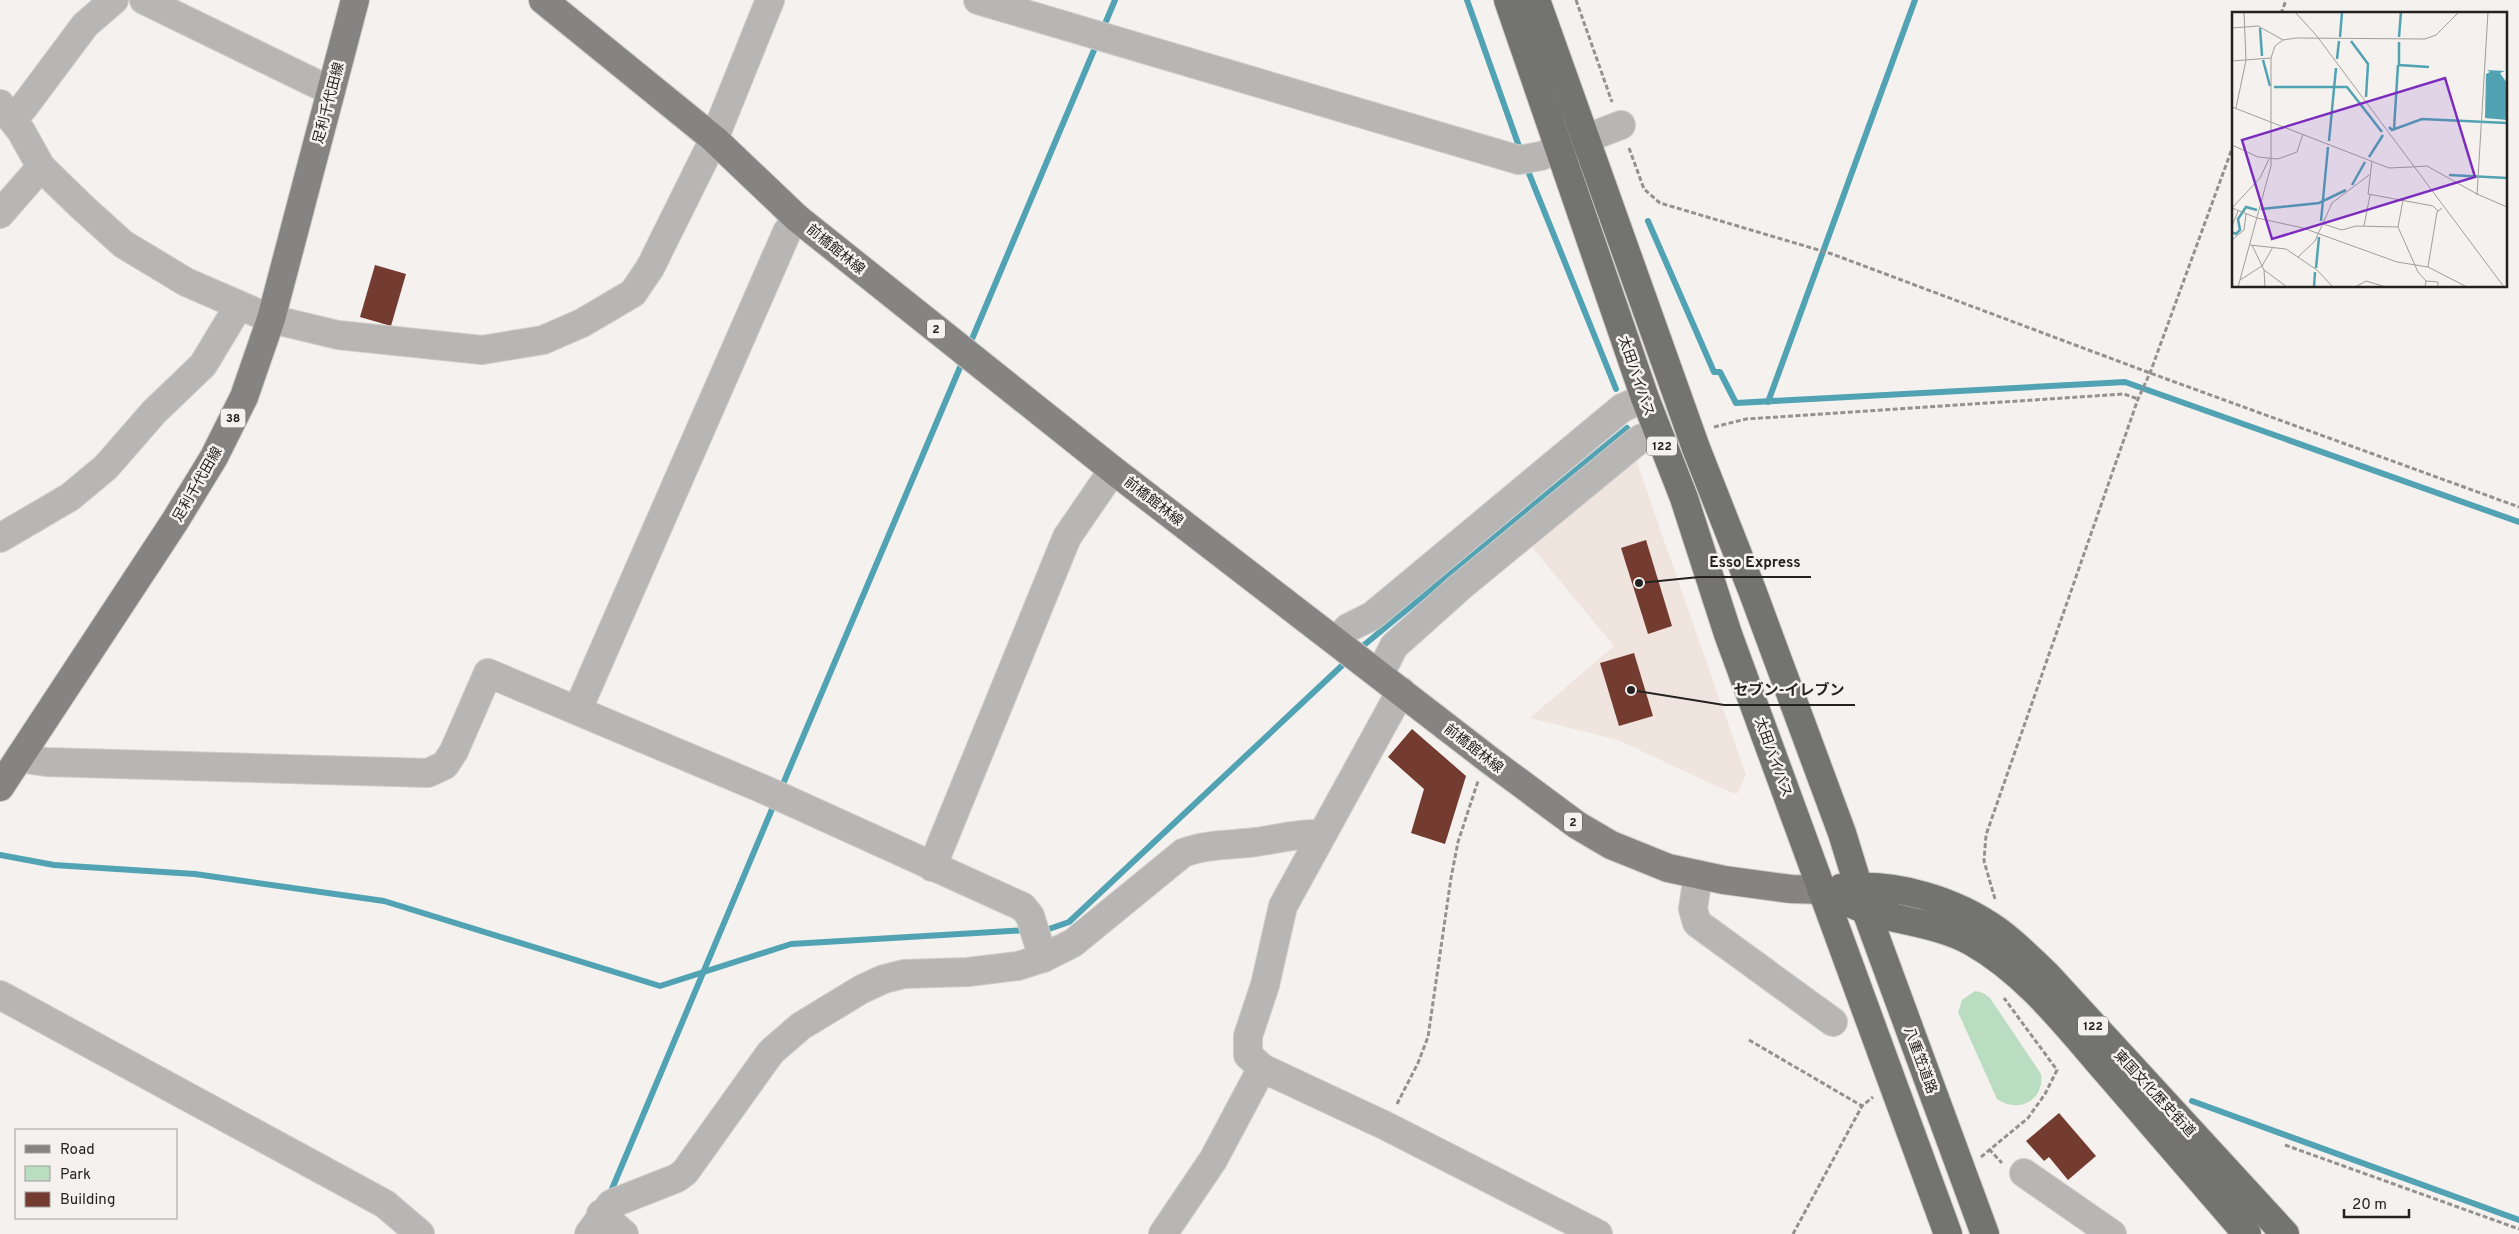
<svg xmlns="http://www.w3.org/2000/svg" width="2519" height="1234" viewBox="0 0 2519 1234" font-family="Overpass,'Noto Sans JP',sans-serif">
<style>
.built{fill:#f0e5de}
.green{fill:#badcc1}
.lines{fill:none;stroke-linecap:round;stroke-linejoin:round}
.stream{stroke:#51a3b4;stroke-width:6}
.building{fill:#743b31}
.minor-casing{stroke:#ceccc9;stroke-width:30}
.major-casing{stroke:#ceccc9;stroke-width:30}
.highway-casing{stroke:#ceccc9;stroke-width:30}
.path{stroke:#949290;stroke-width:3;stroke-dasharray:5 2.5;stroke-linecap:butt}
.minor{stroke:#b7b6b5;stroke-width:28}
.major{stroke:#858482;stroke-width:28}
.highway{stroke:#73736f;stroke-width:28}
.labels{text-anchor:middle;stroke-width:5;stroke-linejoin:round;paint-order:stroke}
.shield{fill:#f4f1ee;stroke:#62605e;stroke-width:1}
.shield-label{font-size:12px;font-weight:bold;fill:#232221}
.street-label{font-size:14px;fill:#232221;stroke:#f4f1ee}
.inset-river{fill:none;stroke:#51a3b4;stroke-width:2.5}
.inset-road{fill:none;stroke:#a09e9c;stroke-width:1}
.view{fill:#7b2cbf;fill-opacity:0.15;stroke:#7b2cbf;stroke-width:2.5}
.inset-edge{fill:none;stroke:#232221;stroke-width:2.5}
.leader{fill:none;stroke:#232221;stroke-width:2}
.callout-dot{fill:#232221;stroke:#f4f1ee;stroke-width:2}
.callout-label{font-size:15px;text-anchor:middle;font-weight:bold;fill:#232221;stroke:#f4f1ee;stroke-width:5;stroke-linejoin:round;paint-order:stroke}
</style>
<rect width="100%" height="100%" fill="#f4f1ee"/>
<path class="built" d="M 1636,460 L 1746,775 L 1737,794 L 1718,787 L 1618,740 L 1530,718 L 1614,646 L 1532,547 Z"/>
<path class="green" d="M 1975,991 L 1983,993 L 1990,998 L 2041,1074 C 2045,1100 2018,1114 1997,1099 L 1958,1012 L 1962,1000 Z"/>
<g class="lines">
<g class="stream">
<path d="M 1467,0 L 1521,152"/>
<path d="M 1102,31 L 1115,0"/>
<path d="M 1526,166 L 1616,389"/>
<path d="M 1648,221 L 1714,372 L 1720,372 L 1736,403 L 2125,382 L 2519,522"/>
<path d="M 969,346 L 1097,43"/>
<path d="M 1768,402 L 1915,0"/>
<path d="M 1358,650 L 1627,428"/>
<path d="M 780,791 L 964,358"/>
<path d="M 0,855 L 54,865 L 195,874 L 384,901 L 660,986 L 791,944 L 1027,930"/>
<path d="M 1040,930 L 1049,929 L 1069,922 L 1349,659"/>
<path d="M 2192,1101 L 2519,1220"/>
<path d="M 609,1196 L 775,802"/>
</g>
</g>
<g class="building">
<path d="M 375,265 L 406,274 L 391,326 L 360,317 Z"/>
<path d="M 1646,540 L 1672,626 L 1648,634 L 1621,548 Z"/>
<path d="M 1634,653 L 1653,716 L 1619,726 L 1600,663 Z"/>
<path d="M 1412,729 L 1466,776 L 1445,844 L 1411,833 L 1424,789 L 1388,757 Z"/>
<path d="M 2059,1113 L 2096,1156 L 2068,1180 L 2049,1157 L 2044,1161 L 2026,1141 Z"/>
</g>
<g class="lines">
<defs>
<g id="minor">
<path d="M 144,0 L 331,91"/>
<path d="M 978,0 L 1519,160 L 1541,156 L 1621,125"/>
<path d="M 0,104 L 21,131 L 41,167 L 80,205 L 123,244 L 186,282 L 271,319 L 338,335 L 482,350 L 543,340 L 582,323 L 633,293 L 650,268 L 714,139 L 770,0"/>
<path d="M 9,116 L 23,108 L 85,25 L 114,0"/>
<path d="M 0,214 L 41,167"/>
<path d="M 0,538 L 70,497 L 106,467 L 154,412 L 203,365 L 238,307"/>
<path d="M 1336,641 L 1348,628 L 1372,616 L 1622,408 L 1645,398"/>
<path d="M 1380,674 L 1394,646 L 1460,587 L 1635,443 L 1642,438 L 1658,435"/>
<path d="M 1401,691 L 1283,906 L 1265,985 L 1248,1036 L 1248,1055 L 1262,1068 L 1386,1126 L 1598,1234"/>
<path d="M 578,709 L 787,232 L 797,218"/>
<path d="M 19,758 L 46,762 L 428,773 L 445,765 L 454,751 L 488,673 L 763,789 L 1023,907 L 1030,916 L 1043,958"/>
<path d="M 932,867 L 1067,537 L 1113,470"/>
<path d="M 1698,875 L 1693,909 L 1697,923 L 1833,1022"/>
<path d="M 0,995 L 385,1204 L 420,1234"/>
<path d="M 2024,1173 L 2112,1234"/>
<path d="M 601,1214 L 624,1234"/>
<path d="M 589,1234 L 611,1204 L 677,1178 L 685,1172 L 771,1052 L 801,1026 L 862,989 L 884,979 L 904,974 L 968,972 L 1018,966 L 1043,958 L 1073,943 L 1183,853 C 1206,844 1232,845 1256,842 C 1278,839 1298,833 1321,834"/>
<path d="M 1163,1234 L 1213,1160 L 1262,1068"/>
</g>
<g id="major">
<path d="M 543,0 L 714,139 L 797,218 L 1113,470 L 1492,762 L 1577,825 L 1611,845 L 1668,868 L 1724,880 L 1791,889 L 1823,890"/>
<path d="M 0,787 L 175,521 L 214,457 L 244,397 L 271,319 L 355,0"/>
</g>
<g id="highway">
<path d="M 1508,0 L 1645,398 L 1684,498 L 1728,634 L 1948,1234"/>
<path d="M 1536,0 L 1696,448 L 1752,590 L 1842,833 L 1866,911 L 1985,1234"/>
<path d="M 1841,888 C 1895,882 1955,900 1998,931 C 2016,944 2031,960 2047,975 L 2285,1234"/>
<path d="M 1852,904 C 1890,922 1935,921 1972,942 C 2027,973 2067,1026 2108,1073 C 2154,1127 2201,1180 2247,1234"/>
</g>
</defs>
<use href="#minor" class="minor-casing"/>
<use href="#major" class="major-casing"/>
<use href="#highway" class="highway-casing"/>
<g class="path">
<path d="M 1576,0 L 1612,102"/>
<path d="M 2281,14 L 2286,0"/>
<path d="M 1629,148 L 1644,189 L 1660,203 L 1832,254 L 2150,373 L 2519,507"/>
<path d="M 1714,427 L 1746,419 L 2124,394 L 2138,399"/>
<path d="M 1995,899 L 1984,861 L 1986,835 L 2138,399 L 2150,373 L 2233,146"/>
<path d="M 1749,1040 L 1862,1106"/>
<path d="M 1397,1104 L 1418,1063 L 1428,1037 L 1451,878 L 1458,842 L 1478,781"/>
<path d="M 2285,1145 L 2519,1229"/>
<path d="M 1989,1149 L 2002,1163"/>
<path d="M 1981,1157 L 2028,1118 L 2045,1094 L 2057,1070 L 2004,998"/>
<path d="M 1793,1234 L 1862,1106 L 1873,1097"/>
</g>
<use href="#minor" class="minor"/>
<use href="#major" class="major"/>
<use href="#highway" class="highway"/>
</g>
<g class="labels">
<g class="shield">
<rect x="927" y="319.5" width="18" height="19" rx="4"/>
<rect x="220.5" y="408.5" width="25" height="19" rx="4"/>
<rect x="1647" y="436.5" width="30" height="19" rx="4"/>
<rect x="1564" y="812.5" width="18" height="19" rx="4"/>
<rect x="2078" y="1016.5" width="30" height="19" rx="4"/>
</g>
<g class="shield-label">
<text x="936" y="333">2</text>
<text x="233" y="422">38</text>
<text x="1662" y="450">122</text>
<text x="1573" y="826">2</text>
<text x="2093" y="1030">122</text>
</g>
<g class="street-label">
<text transform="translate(328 103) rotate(-75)" y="5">足利千代田線</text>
<text transform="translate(836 249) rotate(39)" y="5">前橋館林線</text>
<text transform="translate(1637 376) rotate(71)" y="5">太田バイパス</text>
<text transform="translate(197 484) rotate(-60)" y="5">足利千代田線</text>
<text transform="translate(1154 501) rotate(38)" y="5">前橋館林線</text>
<text transform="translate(1474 748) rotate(38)" y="5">前橋館林線</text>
<text transform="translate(1774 757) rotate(70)" y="5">太田バイパス</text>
<text transform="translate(1921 1060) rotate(70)" y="5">八重笠道路</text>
<text transform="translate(2155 1093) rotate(47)" y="5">東国文化歴史街道</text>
</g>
</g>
<g transform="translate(2232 12)">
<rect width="275" height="275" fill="#f4f1ee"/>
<path d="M 255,58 L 273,59 L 268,61 L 275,71 L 275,108 L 253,106 L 254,62 L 258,60 Z" fill="#51a3b4"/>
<path class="inset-river" d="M 28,16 L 30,44M 108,25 L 110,0M 167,25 L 169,0M 119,29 L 136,52 L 134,85M 167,30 L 167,53 L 197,55M 105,47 L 107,29M 31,48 L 38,74M 42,75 L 115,75 L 150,120M 157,115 L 160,118 L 190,107 L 275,111M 162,117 L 166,53M 97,129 L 104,56M 137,145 L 151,123M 217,163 L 275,166M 120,173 L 133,150M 29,197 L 87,191 L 114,178M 89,209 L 96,135M 0,220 L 4,222 L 8,218 L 6,207 L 14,195 L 25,198M 84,256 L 87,225M 82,275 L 83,260"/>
<path class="inset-road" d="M 63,0 L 84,23 L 272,275M 0,16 L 26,14 L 51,28M 0,49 L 39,46M 0,95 L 157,156 L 179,155M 4,96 L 14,48 L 12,0M 0,133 L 26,145 L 46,147 L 65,140 L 71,122M 140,149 L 136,182 L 201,194 L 206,199M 179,155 L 195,154 L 245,182 L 275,195M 245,183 L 256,0M 171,188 L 166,215 L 186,260 L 194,269 L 193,275M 0,196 L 25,206 L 71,216 L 165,250 L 196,255 L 235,275M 0,196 L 28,166 L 37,147M 88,211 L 110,218 L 124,214 L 166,215M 0,214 L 6,199M 132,214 L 138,183M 0,228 L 12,218 L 14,202M 18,233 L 54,237 L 85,258 L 101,275M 20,233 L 32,258 L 33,275M 66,245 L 83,229 L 100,191 L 137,163M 196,255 L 205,200 L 210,196M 32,258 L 55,275M 8,268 L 30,254 L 41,235M 194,269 L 206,270 L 206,275M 6,275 L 39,154 L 39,46 L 43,34 L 51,28 L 64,26 L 193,27 L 204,23 L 227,0M 123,275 L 134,269 L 154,275"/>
<path class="view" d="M 213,66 L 243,165 L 40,227 L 10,128 Z"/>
<rect width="275" height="275" class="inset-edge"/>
</g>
<path class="leader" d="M1639 583L1699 577H1811M1631 690L1724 705H1855"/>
<g class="callout-dot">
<circle cx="1639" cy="583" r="5"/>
<circle cx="1631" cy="690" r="5"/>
</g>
<g class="callout-label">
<text x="1755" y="567">Esso Express</text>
<text x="1789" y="695">セブン-イレブン</text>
</g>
<rect x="15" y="1129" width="162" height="90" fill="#f4f1ee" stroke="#a09e9c"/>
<rect x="25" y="1145" width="25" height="8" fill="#858482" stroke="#a09e9c"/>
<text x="60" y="1154" font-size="15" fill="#232221">Road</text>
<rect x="25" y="1166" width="25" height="15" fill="#badcc1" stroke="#a09e9c"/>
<text x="60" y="1179" font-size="15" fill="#232221">Park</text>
<rect x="25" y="1192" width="25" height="15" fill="#743b31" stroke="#a09e9c"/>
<text x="60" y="1204" font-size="15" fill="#232221">Building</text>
<path d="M2344 1209v8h65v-8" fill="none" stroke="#232221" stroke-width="2.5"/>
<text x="2352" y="1209" font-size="15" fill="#232221" stroke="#f4f1ee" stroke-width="4" paint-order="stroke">20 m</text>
</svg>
